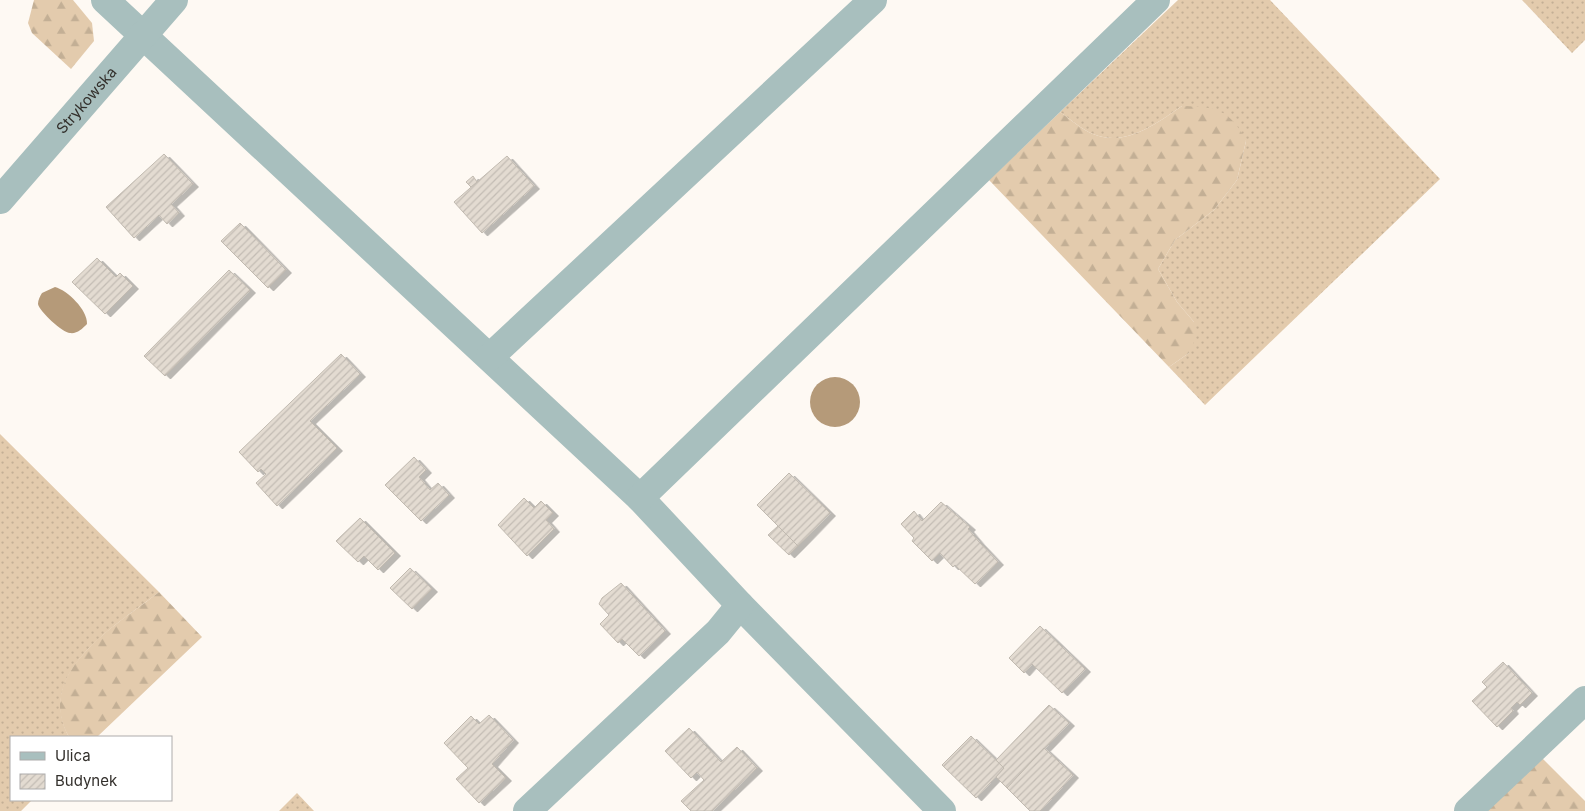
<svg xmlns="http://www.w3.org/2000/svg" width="1585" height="811" viewBox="0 0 1585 811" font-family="Inter,sans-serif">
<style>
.grass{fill:url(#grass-dots)}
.forest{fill:url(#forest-firs)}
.water{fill:#b59a79}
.building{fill:url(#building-hatch);stroke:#c1bab0;filter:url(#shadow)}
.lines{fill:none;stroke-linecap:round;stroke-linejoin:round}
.minor{stroke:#a8bfbe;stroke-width:28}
.labels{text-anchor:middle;stroke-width:4;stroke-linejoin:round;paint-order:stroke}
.street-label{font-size:15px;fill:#33302c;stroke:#fff}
</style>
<defs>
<pattern id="grass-dots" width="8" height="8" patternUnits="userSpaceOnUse" patternTransform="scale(1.25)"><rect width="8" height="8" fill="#e3cbad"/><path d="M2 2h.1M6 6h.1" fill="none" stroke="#c3af95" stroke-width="1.8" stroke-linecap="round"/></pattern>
<pattern id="forest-firs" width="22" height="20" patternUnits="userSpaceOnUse" patternTransform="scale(1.25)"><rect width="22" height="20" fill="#e3cbad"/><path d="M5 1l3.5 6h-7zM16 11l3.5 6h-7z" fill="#c3af95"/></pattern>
<pattern id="building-hatch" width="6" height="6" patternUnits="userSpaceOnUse" patternTransform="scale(1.25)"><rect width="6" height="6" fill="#e3dbd1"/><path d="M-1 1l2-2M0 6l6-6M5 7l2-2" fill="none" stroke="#c3bcb4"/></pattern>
<filter id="shadow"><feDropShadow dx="5.5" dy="3" stdDeviation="0" flood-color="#0004"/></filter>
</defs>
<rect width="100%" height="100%" fill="#fef9f3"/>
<g class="grass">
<path d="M 1178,0 L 1270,0 L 1440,179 L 1205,405 L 1169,367 L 1189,353 L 1194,322 L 1177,302 L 1158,269 L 1175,240 L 1214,210 L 1237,180 L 1246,141 L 1182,106 C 1157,123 1125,148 1093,134 C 1081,129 1070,119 1060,112 Z"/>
<path d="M 1522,0 L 1585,0 L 1585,40 L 1572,53 Z"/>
<path d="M 0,434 L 159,592 C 116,626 34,672 69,737 L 11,737 L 11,800 L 32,800 L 21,811 L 0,811 Z"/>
<path d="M 297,793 L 314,811 L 279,811 Z"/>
</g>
<g class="forest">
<path d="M 34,0 L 73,0 L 92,23 L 94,41 L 71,69 L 32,33 L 28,23 Z"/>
<path d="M 1182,106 C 1216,107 1230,109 1246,141 L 1237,180 L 1214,210 L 1175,240 L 1158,269 L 1177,302 L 1194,322 L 1197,335 L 1189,353 L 1169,367 L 989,180 L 1060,112 C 1070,119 1081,129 1093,134 C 1125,148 1157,123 1182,106 Z"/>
<path d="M 159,592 L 202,637 L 97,737 L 69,737 C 33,672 116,626 159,592 Z"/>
<path d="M 1542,758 L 1585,801 L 1585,811 L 1487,811 Z"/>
</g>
<g class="water">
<path d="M 55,287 C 67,290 88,310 87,324 C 82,329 77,334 70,333 C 63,333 39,311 38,304 C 38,300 40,296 42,293 Z"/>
<circle cx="835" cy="402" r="25"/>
</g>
<g class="building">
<path d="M 164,154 L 193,184 L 171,204 L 179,213 L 167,224 L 159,215 L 134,238 L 106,207 Z"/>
<path d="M 507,156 L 534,186 L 482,233 L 454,202 Z"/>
<path d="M 473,176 L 477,182 L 471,187 L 466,182 Z"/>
<path d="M 240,223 L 286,270 L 268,288 L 221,241 Z"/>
<path d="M 97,258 L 116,277 L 120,273 L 133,286 L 105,314 L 72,282 Z"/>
<path d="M 229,270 L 250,290 L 165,376 L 144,356 Z"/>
<path d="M 341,354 L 360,374 L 310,421 L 337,448 L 277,506 L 256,483 L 266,474 L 261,469 L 258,472 L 239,452 Z"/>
<path d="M 414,457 L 426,470 L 419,477 L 430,490 L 438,483 L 449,495 L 421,521 L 385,485 Z"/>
<path d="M 789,473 L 830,513 L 798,546 L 757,505 Z"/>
<path d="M 524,498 L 534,508 L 541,501 L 553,513 L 546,520 L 554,529 L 527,556 L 498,525 Z"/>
<path d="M 941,502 L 970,527 L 968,529 L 979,542 L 998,562 L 975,584 L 955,565 L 953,567 L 940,553 L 932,561 L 912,541 L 914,538 L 901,524 L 914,511 L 922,521 Z"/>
<path d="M 360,518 L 395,553 L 378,570 L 364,556 L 358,562 L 336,541 Z"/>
<path d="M 778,526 L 798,546 L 789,555 L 768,535 Z"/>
<path d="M 410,568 L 432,589 L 412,609 L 390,588 Z"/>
<path d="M 621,583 L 665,631 L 639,656 L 622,639 L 618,643 L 600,624 L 609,615 L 599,604 L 602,598 Z"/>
<path d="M 1040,626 L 1085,669 L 1062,693 L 1032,664 L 1024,673 L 1009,658 Z"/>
<path d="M 1503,662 L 1532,693 L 1520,705 L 1517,702 L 1511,708 L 1513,711 L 1497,727 L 1472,701 L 1487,687 L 1482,682 Z"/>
<path d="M 1049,705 L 1069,723 L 1007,788 L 996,777 L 1004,768 L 996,760 Z"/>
<path d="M 489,715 L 513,740 L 492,764 L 506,778 L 479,803 L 456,779 L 468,768 L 444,743 L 471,716 L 479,724 Z"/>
<path d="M 689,728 L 721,762 L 737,747 L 757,768 L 712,811 L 691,811 L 681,801 L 704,780 L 697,772 L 691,778 L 665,751 Z"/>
<path d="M 971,736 L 1004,768 L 976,798 L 942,765 Z"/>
<path d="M 1044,748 L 1073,775 L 1040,811 L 1030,811 L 1007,788 Z"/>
</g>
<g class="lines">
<g class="minor">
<path d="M 105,0 L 640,498 L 740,605 L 942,811"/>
<path id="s1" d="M 0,200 L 174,0"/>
<path d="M 490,357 L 873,0"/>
<path d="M 640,498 L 1156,0"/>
<path d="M 527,811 L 718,632 L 740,605"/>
<path d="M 1468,811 L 1585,700"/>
</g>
</g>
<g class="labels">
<g class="street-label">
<text dy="5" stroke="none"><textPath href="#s1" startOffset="132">Strykowska</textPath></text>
</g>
</g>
<rect x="10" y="736" width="162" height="65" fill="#ffffff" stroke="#adacab"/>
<rect x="20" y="752" width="25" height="8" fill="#a8bfbe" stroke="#adacab"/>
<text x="55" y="761" font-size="15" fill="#33302c">Ulica</text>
<rect x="20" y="774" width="25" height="15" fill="url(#building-hatch)" stroke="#adacab"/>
<text x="55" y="786" font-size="15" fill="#33302c">Budynek</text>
</svg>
